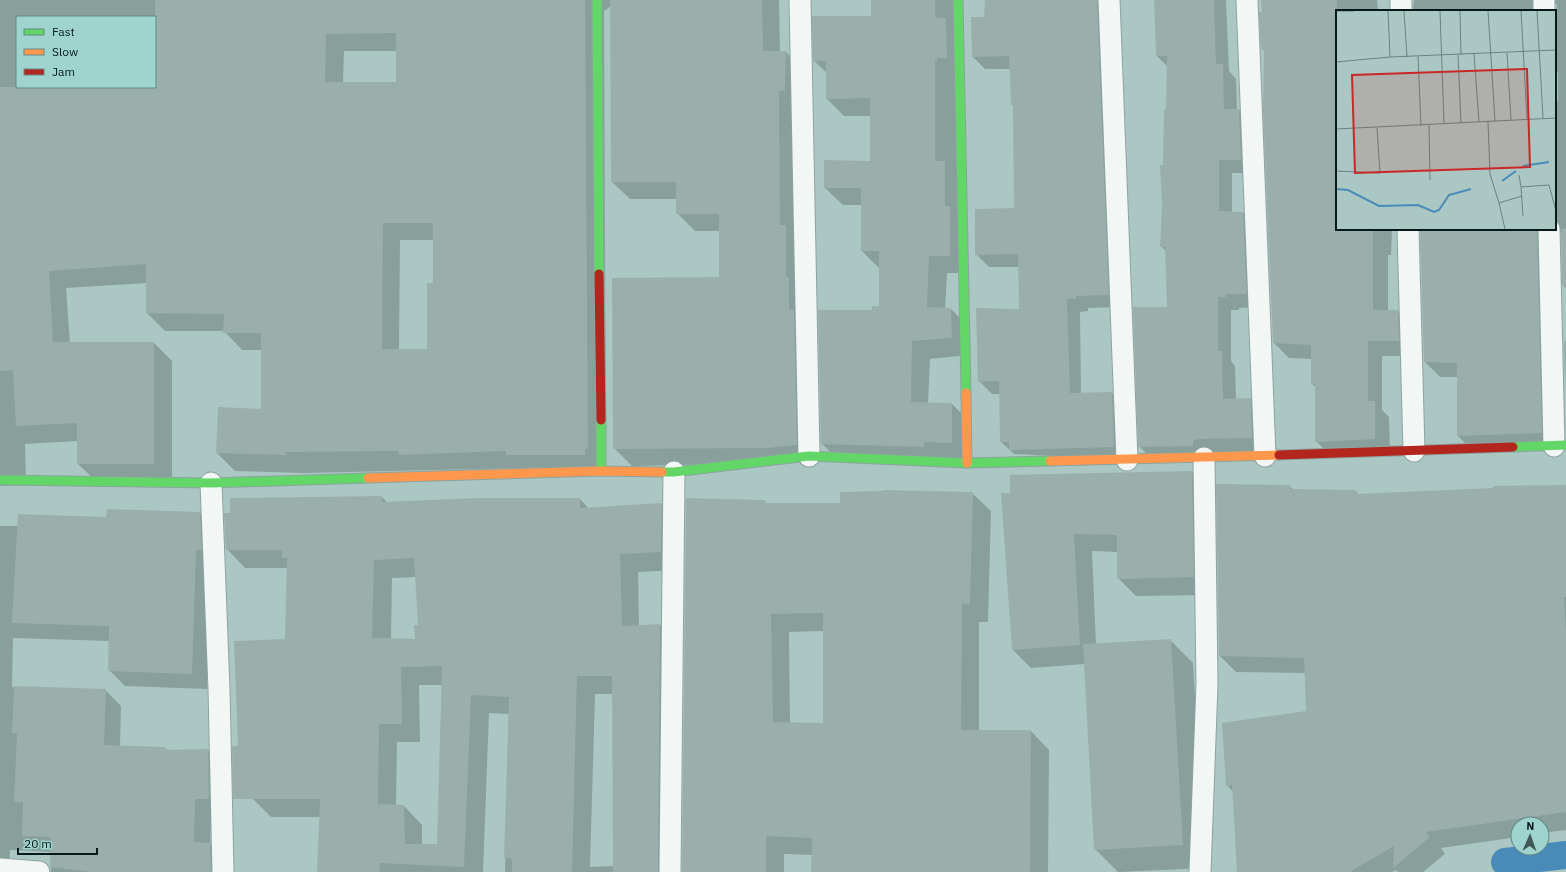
<svg xmlns="http://www.w3.org/2000/svg" width="1566" height="872" viewBox="0 0 1566 872" font-family="'IBM Plex Sans',sans-serif">
<style>
.shadow{fill:#0003;fill-rule:evenodd}
.lines{fill:none;stroke-linecap:round;stroke-linejoin:round}
.canal{stroke:#498bb8;stroke-width:28}
.building{fill:#9aafab;fill-rule:evenodd}
.street-casing{stroke:#8da3a1;stroke-width:23}
.fast-casing{stroke:#8da3a1;stroke-width:11}
.slow-casing{stroke:#8da3a1;stroke-width:11}
.jam-casing{stroke:#8da3a1;stroke-width:11}
.street{stroke:#f2f7f6;stroke-width:21}
.fast{stroke:#63d668;stroke-width:9}
.slow{stroke:#ff974d;stroke-width:9}
.jam{stroke:#b3261e;stroke-width:9}
.inset-river{fill:none;stroke:#498bb8;stroke-width:2}
.inset-road{fill:none;stroke:#698280;stroke-width:1}
.view{fill:#cc2727;fill-opacity:0.15;stroke:#cc2727;stroke-width:2}
.inset-edge{fill:none;stroke:#061b19;stroke-width:2}
</style>
<rect width="100%" height="100%" fill="#abc7c4"/>
<g class="shadow">
<path d="M 0,0 L 779,0 L 780,52 L 786,52 L 803,70 L 814,462 L 632,466 L 614,448 L 720,278 L 720,231 L 695,231 L 677,213 L 677,199 L 630,199 L 612,182 L 611,6 L 604,11 L 606,466 L 304,473 L 235,471 L 217,453 L 262,410 L 262,350 L 242,350 L 224,331 L 165,331 L 147,313 L 147,283 L 66,288 L 70,343 L 154,343 L 172,361 L 172,482 L 96,481 L 78,464 L 78,441 L 25,444 L 26,485 L 0,486 ZM 17,17 L 155,17 L 155,87 L 17,87 ZM 344,51 L 397,51 L 397,83 L 343,83 ZM 400,240 L 434,240 L 434,284 L 428,350 L 399,350 Z"/>
<path d="M 872,0 L 953,0 L 968,273 L 947,273 L 945,309 L 951,309 L 969,327 L 969,355 L 930,359 L 928,403 L 952,404 L 969,421 L 969,460 L 840,461 L 822,444 L 873,311 L 880,307 L 880,269 L 862,251 L 862,205 L 843,205 L 825,188 L 871,162 L 871,116 L 844,116 L 826,98 L 827,73 L 814,61 L 813,17 L 872,17 Z"/>
<path d="M 986,0 L 1115,0 L 1121,307 L 1088,308 L 1088,311 L 1080,312 L 1081,394 L 1112,393 L 1125,406 L 1127,460 L 1014,454 L 1001,442 L 1000,394 L 992,394 L 979,381 L 1020,310 L 1019,267 L 989,267 L 976,254 L 1015,209 L 1014,106 L 1012,104 L 1010,69 L 985,69 L 973,57 L 985,18 Z"/>
<path d="M 1155,0 L 1226,0 L 1229,71 L 1236,79 L 1237,110 L 1239,110 L 1252,123 L 1254,173 L 1232,173 L 1232,213 L 1243,213 L 1256,227 L 1260,307 L 1239,308 L 1239,310 L 1231,310 L 1231,361 L 1235,366 L 1236,399 L 1250,399 L 1264,412 L 1265,451 L 1153,460 L 1139,446 L 1168,308 L 1167,252 L 1161,246 L 1168,67 L 1157,56 Z"/>
<path d="M 1262,0 L 1377,0 L 1378,11 L 1337,11 L 1337,229 L 1392,229 L 1391,255 L 1388,255 L 1388,311 L 1398,311 L 1413,326 L 1414,356 L 1382,356 L 1382,410 L 1389,417 L 1390,454 L 1331,456 L 1316,441 L 1316,387 L 1312,384 L 1312,359 L 1289,358 L 1274,343 L 1265,51 L 1262,49 Z"/>
<path d="M 1414,0 L 1566,0 L 1566,288 L 1563,285 L 1562,232 L 1558,234 L 1556,448 L 1473,451 L 1458,436 L 1458,377 L 1440,377 L 1425,362 L 1421,229 L 1555,229 L 1555,101 L 1558,101 L 1558,72 L 1555,72 L 1557,4 L 1553,5 L 1548,11 L 1413,11 Z"/>
<path d="M 1565,342 L 1566,342 L 1566,388 Z"/>
<path d="M 1192,472 L 1210,490 L 1211,595 L 1136,596 L 1118,578 L 1118,552 L 1092,551 L 1096,645 L 1170,640 L 1193,663 L 1205,868 L 1118,872 L 1095,849 L 1085,664 L 1031,668 L 1013,650 L 1011,494 Z"/>
<path d="M 1289,486 L 1294,490 L 1355,491 L 1359,495 L 1566,486 L 1566,830 L 1542,833 L 1542,824 L 1518,824 L 1518,837 L 1441,848 L 1445,854 L 1423,872 L 1398,872 L 1396,870 L 1392,872 L 1238,872 L 1233,792 L 1227,785 L 1307,711 L 1306,673 L 1236,672 L 1220,656 Z"/>
<path d="M 972,493 L 991,511 L 988,622 L 979,622 L 979,731 L 1031,731 L 1049,750 L 1048,872 L 812,872 L 813,855 L 784,854 L 784,872 L 683,872 L 764,501 L 768,504 L 841,504 ZM 824,631 L 824,724 L 790,723 L 789,632 Z"/>
<path d="M 382,497 L 388,503 L 580,499 L 589,509 L 661,504 L 680,522 L 679,570 L 638,572 L 639,626 L 660,625 L 678,644 L 676,872 L 505,872 L 509,714 L 489,713 L 483,872 L 318,872 L 320,817 L 271,817 L 253,799 L 286,640 L 288,568 L 245,568 L 227,549 ZM 416,577 L 419,626 L 416,640 L 391,640 L 392,578 ZM 419,685 L 443,685 L 438,845 L 422,845 L 422,825 L 404,806 L 396,806 L 397,742 L 420,742 ZM 595,694 L 613,694 L 614,866 L 590,867 Z"/>
<path d="M 200,513 L 216,529 L 212,565 L 207,689 L 125,686 L 109,670 L 110,641 L 13,638 L 12,687 L 105,690 L 121,706 L 120,746 L 165,748 L 168,751 L 208,750 L 224,766 L 225,814 L 211,814 L 210,844 L 226,860 L 226,872 L 51,872 L 52,852 L 10,850 L 9,872 L 0,872 L 0,526 L 19,526 L 107,518 Z"/>
</g>
<g class="lines">
<path class="canal" d="M 1505,862 L 1566,855"/>
</g>
<g class="building">
<path d="M 155,0 L 585,0 L 588,449 L 585,449 L 585,455 L 506,455 L 506,451 L 399,455 L 398,451 L 286,452 L 286,455 L 216,453 L 218,407 L 261,409 L 261,333 L 223,333 L 224,314 L 146,313 L 146,264 L 49,271 L 53,342 L 154,342 L 154,464 L 77,464 L 77,423 L 16,426 L 13,370 L 0,371 L 0,87 L 155,87 ZM 396,33 L 396,82 L 325,82 L 326,34 ZM 383,223 L 433,223 L 433,283 L 427,283 L 427,349 L 382,349 Z"/>
<path d="M 610,0 L 762,0 L 763,51 L 786,51 L 785,91 L 779,91 L 780,225 L 786,225 L 786,277 L 789,277 L 789,310 L 794,310 L 797,445 L 767,448 L 613,449 L 612,278 L 719,277 L 719,214 L 676,214 L 676,182 L 611,182 Z"/>
<path d="M 871,0 L 935,0 L 935,16 L 937,18 L 946,18 L 947,58 L 937,58 L 937,61 L 935,61 L 935,161 L 945,161 L 945,206 L 950,206 L 950,256 L 929,256 L 927,307 L 951,308 L 952,338 L 912,341 L 911,402 L 952,403 L 952,443 L 924,442 L 924,447 L 821,444 L 818,310 L 872,310 L 872,306 L 879,306 L 879,251 L 861,251 L 861,188 L 824,188 L 824,160 L 870,161 L 870,98 L 826,99 L 826,61 L 813,61 L 812,16 L 871,16 Z"/>
<path d="M 985,0 L 1097,0 L 1109,295 L 1076,296 L 1076,299 L 1067,299 L 1070,393 L 1112,392 L 1114,447 L 1009,450 L 1009,442 L 1000,442 L 999,381 L 978,382 L 976,308 L 1019,309 L 1018,254 L 975,255 L 975,209 L 1014,208 L 1013,105 L 1011,105 L 1009,56 L 972,57 L 971,17 L 984,17 Z"/>
<path d="M 1154,0 L 1214,0 L 1216,64 L 1223,64 L 1224,109 L 1239,109 L 1241,160 L 1219,160 L 1219,211 L 1243,212 L 1247,294 L 1226,294 L 1226,297 L 1218,297 L 1218,351 L 1222,351 L 1223,399 L 1251,398 L 1252,438 L 1200,439 L 1193,440 L 1193,446 L 1138,447 L 1133,307 L 1167,307 L 1165,247 L 1160,247 L 1162,205 L 1160,165 L 1163,165 L 1164,109 L 1166,109 L 1167,56 L 1156,56 Z"/>
<path d="M 1261,0 L 1337,0 L 1337,229 L 1373,229 L 1373,310 L 1398,310 L 1399,341 L 1368,341 L 1368,401 L 1375,401 L 1375,439 L 1315,442 L 1315,384 L 1311,384 L 1311,345 L 1273,343 L 1263,109 L 1264,49 L 1261,49 L 1259,12 L 1262,12 Z"/>
<path d="M 1420,229 L 1537,229 L 1542,433 L 1457,436 L 1457,363 L 1424,362 Z"/>
<path d="M 1561,229 L 1566,229 L 1566,285 L 1562,285 Z"/>
<path d="M 1564,341 L 1566,341 L 1565,388 Z"/>
<path d="M 1192,471 L 1194,577 L 1117,579 L 1117,535 L 1074,534 L 1080,645 L 1012,650 L 1001,493 L 1010,493 L 1010,475 Z"/>
<path d="M 1216,484 L 1290,485 L 1290,489 L 1356,490 L 1356,494 L 1493,488 L 1493,486 L 1566,485 L 1566,597 L 1564,597 L 1566,634 L 1566,812 L 1426,832 L 1430,837 L 1393,868 L 1394,846 L 1350,872 L 1237,872 L 1232,785 L 1226,786 L 1222,723 L 1306,711 L 1304,658 L 1219,656 Z"/>
<path d="M 883,490 L 973,492 L 970,604 L 962,604 L 961,730 L 1031,730 L 1030,872 L 811,872 L 812,838 L 766,836 L 766,872 L 682,872 L 686,498 L 765,500 L 765,503 L 840,503 L 840,492 L 883,491 ZM 823,613 L 823,723 L 773,722 L 771,614 Z"/>
<path d="M 382,496 L 382,502 L 478,498 L 580,498 L 580,508 L 662,503 L 661,552 L 620,554 L 622,626 L 660,624 L 658,872 L 613,872 L 612,676 L 577,676 L 572,872 L 512,872 L 512,858 L 504,858 L 509,697 L 471,695 L 464,867 L 380,863 L 379,872 L 317,872 L 320,799 L 233,799 L 232,746 L 238,746 L 234,641 L 285,639 L 287,558 L 282,558 L 282,550 L 226,550 L 224,513 L 230,513 L 230,498 ZM 414,558 L 418,625 L 414,625 L 415,639 L 372,638 L 374,560 ZM 442,666 L 437,844 L 405,844 L 404,805 L 378,804 L 379,724 L 402,724 L 401,667 Z"/>
<path d="M 107,509 L 200,512 L 202,550 L 196,550 L 192,674 L 108,671 L 109,626 L 12,623 L 18,514 L 106,517 Z"/>
<path d="M 1171,639 L 1183,845 L 1094,850 L 1083,644 Z"/>
<path d="M 14,686 L 106,689 L 104,745 L 165,747 L 165,750 L 208,749 L 209,799 L 195,799 L 194,842 L 210,843 L 211,872 L 93,872 L 50,867 L 51,837 L 22,836 L 23,802 L 14,802 L 17,733 L 12,733 Z"/>
</g>
<g class="lines">
<defs>
<g id="street">
<path d="M 800,0 L 809,456"/>
<path d="M 1109,0 L 1127,460"/>
<path d="M 1247,0 L 1265,456"/>
<path d="M 1401,0 L 1401,11"/>
<path d="M 1544,0 L 1544,11"/>
<path d="M 1408,229 L 1414,451"/>
<path d="M 1549,229 L 1554,446"/>
<path d="M 211,483 L 219,689 L 223,872"/>
<path d="M 0,869 L 39,872"/>
<path d="M 670,872 L 674,472"/>
<path d="M 1200,872 L 1207,684 L 1204,458"/>
</g>
<g id="fast">
<path d="M 597,0 L 599,274"/>
<path d="M 958,0 L 966,393"/>
<path d="M 601,420 L 601,471"/>
<path d="M 1513,447 L 1566,445"/>
<path d="M 662,472 L 674,472 L 809,456 L 967,463 L 1050,461"/>
<path d="M 0,480 L 211,483 L 368,478"/>
</g>
<g id="slow">
<path d="M 966,393 L 967,463"/>
<path d="M 1050,461 L 1279,455"/>
<path d="M 368,478 L 601,471 L 662,472"/>
</g>
<g id="jam">
<path d="M 599,274 L 601,420"/>
<path d="M 1279,455 L 1513,447"/>
</g>
</defs>
<use href="#street" class="street-casing"/>
<use href="#fast" class="fast-casing"/>
<use href="#slow" class="slow-casing"/>
<use href="#jam" class="jam-casing"/>
<use href="#street" class="street"/>
<use href="#fast" class="fast"/>
<use href="#slow" class="slow"/>
<use href="#jam" class="jam"/>
</g>
<g transform="translate(1336 10)">
<rect width="220" height="220" fill="#abc7c4"/>
<path class="inset-river" d="M 187,156 L 213,152M 166,171 L 180,161M 0,179 L 12,180 L 43,196 L 82,195 L 98,202 L 103,200 L 113,185 L 135,179"/>
<path class="inset-road" d="M 0,1 L 18,1M 52,1 L 54,47M 68,1 L 71,47M 104,1 L 108,113M 124,1 L 125,45M 152,1 L 159,111M 185,1 L 191,109M 201,1 L 207,108M 171,43 L 175,110M 138,44 L 143,112M 122,45 L 125,113M 82,46 L 85,116M 0,52 L 54,47 L 220,40M 152,112 L 154,164 L 163,193M 93,115 L 94,170M 0,119 L 220,108M 0,161 L 44,163 L 41,118M 183,165 L 185,177M 187,206 L 185,177 L 213,175 L 220,201M 169,219 L 163,193 L 186,186"/>
<path class="view" d="M 191,59 L 194,157 L 19,163 L 16,65 Z"/>
<rect width="220" height="220" class="inset-edge"/>
</g>
<rect x="16" y="16" width="140" height="72" fill="#9fd3ce" stroke="#628986"/>
<rect x="24" y="29" width="20" height="6" fill="#63d668" stroke="#628986"/>
<text x="52" y="36" font-size="12" fill="#061b19">Fast</text>
<rect x="24" y="49" width="20" height="6" fill="#ff974d" stroke="#628986"/>
<text x="52" y="56" font-size="12" fill="#061b19">Slow</text>
<rect x="24" y="69" width="20" height="6" fill="#b3261e" stroke="#628986"/>
<text x="52" y="76" font-size="12" fill="#061b19">Jam</text>
<g transform="translate(1530 836) rotate(2)"><circle r="19" fill="#9fd3ce" stroke="#628986"/>
<path d="M0-3L7 15L0 10L-7 15Z" fill="#405755"/>
<text y="-6" font-size="11" font-weight="bold" text-anchor="middle" fill="#061b19">N</text>
</g>
<path d="M18 848v6h79v-6" fill="none" stroke="#061b19" stroke-width="2"/>
<text x="24" y="848" font-size="12" fill="#061b19" stroke="#9fd3ce" stroke-width="3" paint-order="stroke">20 m</text>
</svg>
